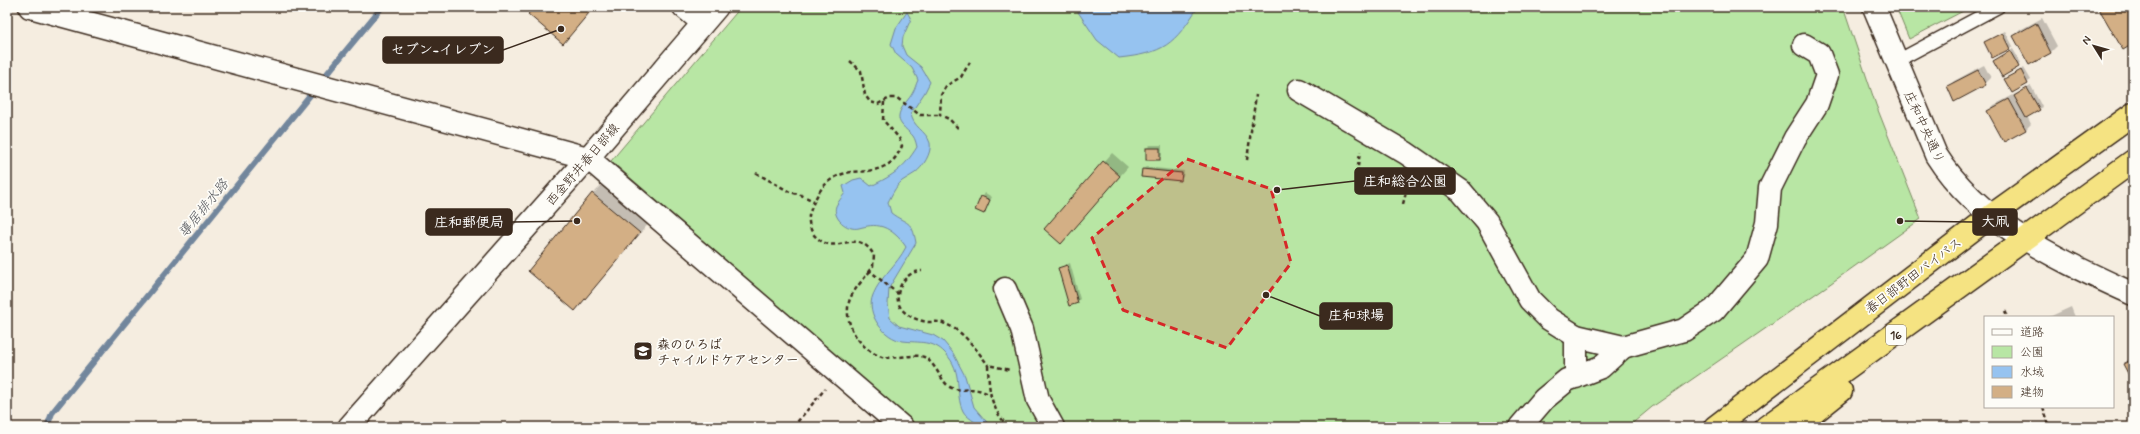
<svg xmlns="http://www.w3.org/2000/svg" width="2140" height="434" viewBox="0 0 2140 434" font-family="Mynerve,'Klee One',sans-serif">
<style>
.green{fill:#b8e6a4;stroke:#7a8861}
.water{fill:#96c3f0;stroke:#72869c}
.shadow{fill:#0003}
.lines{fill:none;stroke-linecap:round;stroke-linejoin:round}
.stream{stroke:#72869c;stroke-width:6}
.building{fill:#d3af85;stroke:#3b2a1e}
.lane-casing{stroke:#3b2a1e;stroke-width:15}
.street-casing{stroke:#3b2a1e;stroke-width:25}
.secondary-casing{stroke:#3b2a1e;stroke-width:25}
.highway-casing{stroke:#3b2a1e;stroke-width:25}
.path{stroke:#3b2a1e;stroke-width:2.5;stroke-dasharray:4 3;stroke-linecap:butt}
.lane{stroke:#fdfcf7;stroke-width:12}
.street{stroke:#fdfcf7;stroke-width:22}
.secondary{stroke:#fdfcf7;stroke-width:22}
.highway{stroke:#f5e382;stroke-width:22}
.marked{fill:#d62828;fill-opacity:0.2;stroke:#d62828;stroke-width:3;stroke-dasharray:8 5;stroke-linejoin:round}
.labels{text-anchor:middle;stroke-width:3.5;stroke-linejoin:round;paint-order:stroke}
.shield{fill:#fdfcf7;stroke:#75695f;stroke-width:1}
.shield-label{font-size:12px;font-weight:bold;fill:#3b2a1e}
.street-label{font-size:13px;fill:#3b2a1e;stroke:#fdfcf7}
.poi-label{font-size:13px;font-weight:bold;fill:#3b2a1e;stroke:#fdfcf7;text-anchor:start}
.water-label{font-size:14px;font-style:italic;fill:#56585d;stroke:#fdfcf7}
.leader{fill:none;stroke:#3b2a1e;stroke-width:1.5}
.callout-dot{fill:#3b2a1e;stroke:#fdfcf7;stroke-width:1.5}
.callout{fill:#3b2a1e;stroke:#3b2a1e;stroke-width:1.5}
.callout-label{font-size:14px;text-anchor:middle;font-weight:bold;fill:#fff}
</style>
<rect width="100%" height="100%" fill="#f5ede0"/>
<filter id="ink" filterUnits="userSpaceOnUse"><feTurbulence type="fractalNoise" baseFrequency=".025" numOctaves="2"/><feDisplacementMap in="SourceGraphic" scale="8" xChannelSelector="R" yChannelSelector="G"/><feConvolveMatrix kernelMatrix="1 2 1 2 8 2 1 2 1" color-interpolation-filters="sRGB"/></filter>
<g filter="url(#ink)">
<g class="green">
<path d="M 741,7 L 1843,7 L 1876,105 L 1921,219 L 1827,286 L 1652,407 L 1628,427 L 918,427 L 611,161 Z"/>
<path d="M 1896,7 L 1971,7 L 1909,39 Z"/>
</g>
<g class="water">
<path d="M 1077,7 L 1198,7 C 1174,45 1164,53 1119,58 L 1097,40 L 1078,12 Z"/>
<path d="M 907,12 L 911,19 L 903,37 L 902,46 L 906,55 L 921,67 L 930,82 L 925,92 L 911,113 C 912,127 926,130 930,143 C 932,153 923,167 915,173 C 911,176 906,178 902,181 C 895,187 892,195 888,202 L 891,213 C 907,225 912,219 916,243 L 889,288 L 888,304 L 890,318 L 899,326 L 933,335 L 943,341 L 953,353 L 965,376 L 974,407 L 991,427 L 981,427 C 976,422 966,417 963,411 C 954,393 964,372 945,353 C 933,340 919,343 903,341 C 884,339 865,313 873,295 C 880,277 897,265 906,247 C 901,239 892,230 883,227 C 874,224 867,226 859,228 C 847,231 832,218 836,206 C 838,202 842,197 845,193 L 843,186 L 853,180 L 861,178 L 871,186 C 894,175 904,168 917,147 C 914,132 910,135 902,125 C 892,113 909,101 913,92 C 915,89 916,84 918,80 L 912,68 L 896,54 L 891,44 L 896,28 Z"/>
</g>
<g class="shadow">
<path d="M 536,7 L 594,7 L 563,42 Z"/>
<path d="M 2042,18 L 2057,46 L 2051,52 L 2029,64 L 2014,36 L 2020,30 Z"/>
<path d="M 2005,31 L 2013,46 L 1992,57 L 1985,42 Z"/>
<path d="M 2013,49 L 2021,63 L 2018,66 L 1994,61 Z"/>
<path d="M 1984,65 L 1991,78 L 1985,84 L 1948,87 L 1954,81 Z"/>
<path d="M 2024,68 L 2031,80 L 2012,92 L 2006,79 Z"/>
<path d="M 2031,86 L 2042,107 L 2027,116 L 2031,124 L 2025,130 L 1989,111 L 1994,105 Z"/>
<path d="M 1150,145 L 1162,145 L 1162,156 L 1159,159 L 1147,148 Z"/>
<path d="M 1112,153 L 1128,167 L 1069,234 L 1104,162 Z"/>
<path d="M 1146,167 L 1184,171 L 1183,177 L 1180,180 L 1143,169 Z"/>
<path d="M 603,184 L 650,222 L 575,309 L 593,194 Z"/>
<path d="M 985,193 L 992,197 L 984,213 L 976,210 Z"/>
<path d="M 1070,263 L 1080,299 L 1077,302 L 1059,268 Z"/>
<path d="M 2071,307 L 2075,317 L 2049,317 Z"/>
<path d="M 2133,357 L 2133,380 L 2125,364 Z"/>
</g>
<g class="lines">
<g class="stream">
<path d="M 321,81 L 382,7"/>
<path d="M 47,427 L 52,413 L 315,89"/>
</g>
</g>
<g class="building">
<path d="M 535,7 L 594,7 L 563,44 L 528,14 Z"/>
<path d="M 2098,7 L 2133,7 L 2133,44 L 2123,50 Z"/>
<path d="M 2036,23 L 2051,53 L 2029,65 L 2013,36 Z"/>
<path d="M 2002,33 L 2010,49 L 1992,58 L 1984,42 Z"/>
<path d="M 2010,51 L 2019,67 L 2002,77 L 1993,61 Z"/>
<path d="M 1978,70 L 1986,85 L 1954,102 L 1947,86 Z"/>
<path d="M 2021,70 L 2028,84 L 2012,93 L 2004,79 Z"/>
<path d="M 2027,88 L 2040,110 L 2026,118 L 2014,96 Z"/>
<path d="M 2009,99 L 2026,130 L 2004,142 L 1987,111 Z"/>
<rect x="1146" y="148" width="14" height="12"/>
<path d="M 1103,161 L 1120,176 L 1061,244 L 1044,229 Z"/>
<path d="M 1142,169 L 1182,173 L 1181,181 L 1141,177 Z"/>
<path d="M 592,193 L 640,233 L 575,311 L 528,271 Z"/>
<path d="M 981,196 L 990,200 L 984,214 L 975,210 Z"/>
<path d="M 1067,265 L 1078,303 L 1069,306 L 1058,268 Z"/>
<path d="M 2133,359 L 2133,383 L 2123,364 Z"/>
</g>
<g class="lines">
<defs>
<path id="lane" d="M 1895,62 L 1998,7"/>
<g id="street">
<path d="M 30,7 L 588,158 L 902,427"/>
<path d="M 684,7 L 703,23"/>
<path d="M 1299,90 L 1406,153 L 1461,191 L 1487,222 L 1530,300 L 1549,319 L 1576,336"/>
<path d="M 1005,289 L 1022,329 L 1038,400 L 1053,427"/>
<path d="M 1623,347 L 1684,330 L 1714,310 L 1757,259 L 1767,223 L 1770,188 L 1795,138 L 1817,104 L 1827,75 L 1819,54 L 1804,45"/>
<path d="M 1520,427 L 1544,399 L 1567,380 L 1601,367 L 1623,347 L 1576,336 L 1576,377"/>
</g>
<g id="secondary">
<path d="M 1874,7 L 1936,155 C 1981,226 2060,260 2133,294"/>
<path d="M 349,427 L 588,158 L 717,7"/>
</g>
<g id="highway">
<path d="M 1715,427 L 1992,215 L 2133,114"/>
<path d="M 1766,427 L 2133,161"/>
<path d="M 1796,427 L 1841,391"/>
</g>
</defs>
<use href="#lane" class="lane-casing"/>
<use href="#street" class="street-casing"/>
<use href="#secondary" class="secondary-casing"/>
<use href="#highway" class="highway-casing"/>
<g class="path">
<path d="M 850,61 L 861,71 L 865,95 L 870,102 L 878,104 L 890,98 L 897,98 L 920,115 L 940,115"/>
<path d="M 884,102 L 883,120 L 899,138 L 902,146 C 898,154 894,162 885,166 C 873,172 864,171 852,172 C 828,175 817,191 810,212 C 807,219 810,232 816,237 C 838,258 855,225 874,255 L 873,266 L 870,271 L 898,294 C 895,311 913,320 928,322 C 933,322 939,321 943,323 C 963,330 976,349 988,365"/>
<path d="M 958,128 L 949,119 L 940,115 L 941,95 L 946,86 L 961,77 L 970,62"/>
<path d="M 1247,160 L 1256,95"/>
<path d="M 756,173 L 790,192 L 801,195 L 814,201"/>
<path d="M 1357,173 L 1360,152"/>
<path d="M 1403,204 L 1409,181"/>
<path d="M 870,271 C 863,280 852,291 849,302 C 843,325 861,350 882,357 C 893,360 915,353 924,357 C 937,364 942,385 952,388 C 965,393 972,384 990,395"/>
<path d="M 898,294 C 900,282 909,271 922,271"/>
<path d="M 2005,311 L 2008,317"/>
<path d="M 2043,407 L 2050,427"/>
<path d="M 793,427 L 825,389"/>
<path d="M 1008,427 C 990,406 989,392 988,365 L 1010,370"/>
</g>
<use href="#lane" class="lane"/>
<use href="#street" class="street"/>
<use href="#secondary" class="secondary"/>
<use href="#highway" class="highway"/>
</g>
</g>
<path class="marked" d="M 1187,159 L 1271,189 L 1291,263 L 1227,348 L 1123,310 L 1092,238 Z"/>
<defs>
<symbol id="school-square" viewBox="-11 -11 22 22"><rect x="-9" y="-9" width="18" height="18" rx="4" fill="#3b2a1e" stroke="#fdfcf7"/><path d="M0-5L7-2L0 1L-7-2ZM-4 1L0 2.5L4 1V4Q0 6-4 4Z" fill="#fff"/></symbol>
</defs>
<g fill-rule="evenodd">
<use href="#school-square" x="632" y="340" width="22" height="22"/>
</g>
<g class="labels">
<rect class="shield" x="1886" y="325" width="20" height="20" rx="3"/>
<g class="shield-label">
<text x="1896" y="339">16</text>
</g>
<g class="street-label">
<text transform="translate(1925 127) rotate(65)" y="5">庄和中央通り</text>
<text transform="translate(582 164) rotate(-49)" y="5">西金野井春日部線</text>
<text transform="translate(1913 275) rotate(-37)" y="5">春日部野田バイパス</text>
</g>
<g class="poi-label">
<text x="657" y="349">森のひろば<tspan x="657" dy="15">チャイルドケアセンター</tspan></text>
</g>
<g class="water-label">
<text transform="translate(203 208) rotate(-51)" y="5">導居排水路</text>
</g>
</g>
<path class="leader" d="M561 29L503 50M1277 190L1355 181M1900 221L1973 222M577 221L512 222M1266 295L1320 316"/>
<g class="callout-dot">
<circle cx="561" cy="29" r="4"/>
<circle cx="1277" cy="190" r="4"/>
<circle cx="1900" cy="221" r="4"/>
<circle cx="577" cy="221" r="4"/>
<circle cx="1266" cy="295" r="4"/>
</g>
<g class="callout">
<rect x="383" y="37" width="120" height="26" rx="4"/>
<rect x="1355" y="168" width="100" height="26" rx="4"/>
<rect x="1973" y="209" width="44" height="26" rx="4"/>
<rect x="426" y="209" width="86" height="26" rx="4"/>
<rect x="1320" y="303" width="72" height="26" rx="4"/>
</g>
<g class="callout-label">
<text x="443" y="54">セブン-イレブン</text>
<text x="1405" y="186">庄和総合公園</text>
<text x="1995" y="226">大凧</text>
<text x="469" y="227">庄和郵便局</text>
<text x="1356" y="320">庄和球場</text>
</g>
<rect width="2140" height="434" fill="none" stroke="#fdfcf7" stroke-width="24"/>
<rect x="12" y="12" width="2116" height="410" fill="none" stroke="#3b2a1e" stroke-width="1.5" filter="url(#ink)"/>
<rect x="1984" y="316" width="130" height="92" fill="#fdfcf7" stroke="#afa8a0"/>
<rect x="1992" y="329" width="20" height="6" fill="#fdfcf7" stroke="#afa8a0"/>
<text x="2020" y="336" font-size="12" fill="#3b2a1e">道路</text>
<rect x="1992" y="346" width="20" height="12" fill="#b8e6a4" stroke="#afa8a0"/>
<text x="2020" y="356" font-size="12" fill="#3b2a1e">公園</text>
<rect x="1992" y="366" width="20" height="12" fill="#96c3f0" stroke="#afa8a0"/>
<text x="2020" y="376" font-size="12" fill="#3b2a1e">水域</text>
<rect x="1992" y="386" width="20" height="12" fill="#d3af85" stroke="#afa8a0"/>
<text x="2020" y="396" font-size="12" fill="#3b2a1e">建物</text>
<g transform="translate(2094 46) rotate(307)" stroke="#fdfcf7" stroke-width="3" paint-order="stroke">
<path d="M0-3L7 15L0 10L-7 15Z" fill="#3b2a1e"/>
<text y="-6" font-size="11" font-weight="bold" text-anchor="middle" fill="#3b2a1e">N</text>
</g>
</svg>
